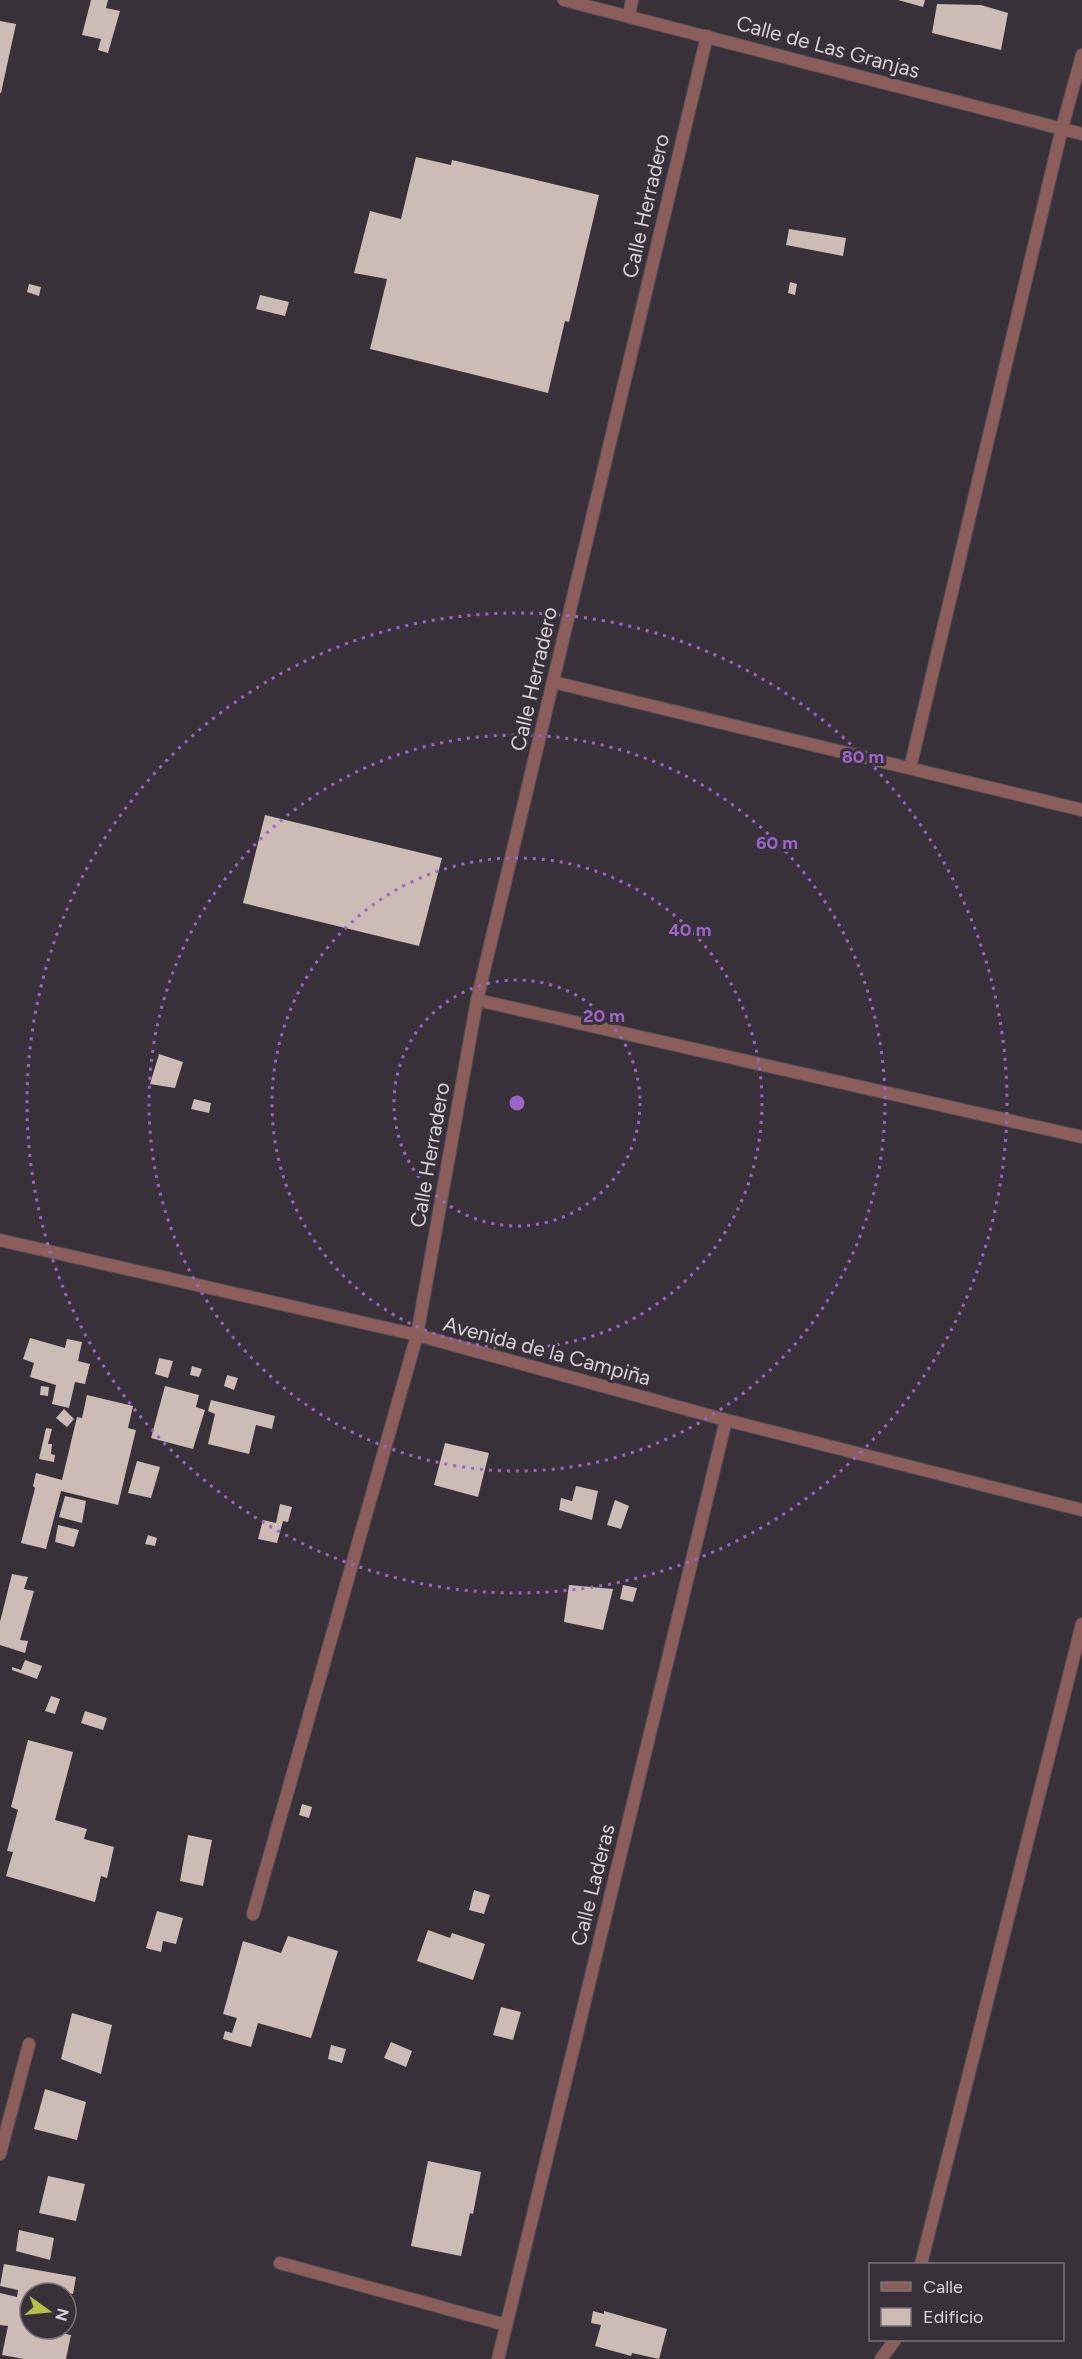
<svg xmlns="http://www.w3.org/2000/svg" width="1082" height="2359" viewBox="0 0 1082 2359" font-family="Figtree,sans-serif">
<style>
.building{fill:#ccbcb5}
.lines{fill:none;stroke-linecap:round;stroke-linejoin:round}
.service-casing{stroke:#564e57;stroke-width:14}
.minor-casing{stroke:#564e57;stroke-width:14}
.service{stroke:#8b5e5c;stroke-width:12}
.minor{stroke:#8b5e5c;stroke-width:12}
.ring{fill:none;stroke:#9c66c8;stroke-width:3;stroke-dasharray:3 6}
.labels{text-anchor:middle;stroke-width:6;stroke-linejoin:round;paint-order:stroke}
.street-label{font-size:21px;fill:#d9d3d9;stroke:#39313a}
.centre{fill:#9c66c8;stroke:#39313a;stroke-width:3}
.ring-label{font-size:18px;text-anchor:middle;font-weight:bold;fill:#9c66c8;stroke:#39313a;stroke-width:6;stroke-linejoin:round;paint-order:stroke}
</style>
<rect width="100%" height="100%" fill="#39313a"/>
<g class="building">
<path d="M 91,0 L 108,0 L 106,8 L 120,11 L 108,53 L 98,50 L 101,39 L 82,35 Z"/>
<path d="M 898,0 L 925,0 L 923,7 Z"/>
<path d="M 937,4 L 981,5 L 1008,13 L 1001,50 L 932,33 Z"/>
<path d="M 0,21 L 16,24 L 1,93 L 0,93 Z"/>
<path d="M 416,157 L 451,165 L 452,160 L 599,195 L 569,322 L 565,321 L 548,393 L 370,349 L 387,279 L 354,273 L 370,211 L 401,219 Z"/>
<path d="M 789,229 L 846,238 L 843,256 L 786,245 Z"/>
<path d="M 790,282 L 797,284 L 795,295 L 788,293 Z"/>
<path d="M 29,284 L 41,287 L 39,296 L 27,292 Z"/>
<path d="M 260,295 L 289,302 L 285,316 L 256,309 Z"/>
<path d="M 265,815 L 442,858 L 419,946 L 243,903 Z"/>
<path d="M 159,1054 L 183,1062 L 175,1088 L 150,1084 Z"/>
<path d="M 194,1099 L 211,1103 L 209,1113 L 191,1109 Z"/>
<path d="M 30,1338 L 65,1348 L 67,1339 L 82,1342 L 78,1361 L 90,1364 L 85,1384 L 75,1382 L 69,1408 L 52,1404 L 56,1385 L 30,1377 L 34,1363 L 23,1359 Z"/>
<path d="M 159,1358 L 173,1361 L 168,1378 L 155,1374 Z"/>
<path d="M 192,1366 L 202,1369 L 199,1377 L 190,1375 Z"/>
<path d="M 227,1375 L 238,1378 L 234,1390 L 224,1386 Z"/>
<path d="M 41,1386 L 49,1387 L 48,1396 L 40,1395 Z"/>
<path d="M 165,1386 L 199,1395 L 196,1407 L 205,1410 L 193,1449 L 151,1438 Z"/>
<path d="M 87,1395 L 133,1406 L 128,1428 L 136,1430 L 118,1505 L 61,1491 L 46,1549 L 21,1543 L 35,1488 L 33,1486 L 36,1473 L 62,1480 L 77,1417 L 82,1418 Z"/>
<path d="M 211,1400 L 275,1416 L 272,1429 L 256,1425 L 249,1454 L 208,1444 L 215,1414 L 208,1411 Z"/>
<path d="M 64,1409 L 74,1419 L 67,1427 L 56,1418 Z"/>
<path d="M 46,1428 L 52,1429 L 48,1444 L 52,1444 L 51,1454 L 55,1455 L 54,1462 L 39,1459 Z"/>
<path d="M 445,1443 L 489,1453 L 478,1497 L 434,1485 Z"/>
<path d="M 137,1461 L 160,1467 L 151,1498 L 128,1493 Z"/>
<path d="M 576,1486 L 598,1491 L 592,1520 L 559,1510 L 561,1498 L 572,1501 Z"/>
<path d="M 65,1496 L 86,1501 L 82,1523 L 59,1517 Z"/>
<path d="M 615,1500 L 629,1506 L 621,1529 L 607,1525 Z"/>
<path d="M 280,1504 L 292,1507 L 288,1522 L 283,1521 L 277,1543 L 258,1539 L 263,1520 L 276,1523 Z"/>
<path d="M 58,1525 L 79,1530 L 74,1547 L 55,1542 Z"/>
<path d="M 148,1535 L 157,1538 L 155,1546 L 145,1544 Z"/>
<path d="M 12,1574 L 28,1577 L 24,1589 L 34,1591 L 20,1640 L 28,1641 L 25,1653 L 0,1645 L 0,1622 Z"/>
<path d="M 569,1585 L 613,1589 L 603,1630 L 564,1622 Z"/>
<path d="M 623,1585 L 637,1588 L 633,1602 L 620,1599 Z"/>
<path d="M 25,1660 L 42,1666 L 37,1679 L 12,1670 L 12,1667 L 21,1670 Z"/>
<path d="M 51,1696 L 60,1699 L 55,1714 L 45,1711 Z"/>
<path d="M 85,1711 L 107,1718 L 103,1730 L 81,1723 Z"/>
<path d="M 28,1740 L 73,1752 L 55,1820 L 87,1829 L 84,1839 L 114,1847 L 107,1878 L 101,1876 L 95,1902 L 6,1876 L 13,1852 L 7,1851 L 18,1810 L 11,1807 Z"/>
<path d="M 302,1804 L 312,1807 L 309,1818 L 299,1815 Z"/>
<path d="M 188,1835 L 212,1840 L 203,1886 L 180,1881 Z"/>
<path d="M 474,1890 L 490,1895 L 484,1914 L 469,1910 Z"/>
<path d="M 157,1911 L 183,1918 L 176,1944 L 163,1941 L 161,1952 L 146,1948 Z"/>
<path d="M 428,1930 L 450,1938 L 452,1933 L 485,1944 L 473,1980 L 417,1961 Z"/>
<path d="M 288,1936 L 338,1951 L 311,2038 L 258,2023 L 251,2047 L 223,2039 L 225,2031 L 232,2033 L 237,2018 L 223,2014 L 243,1941 L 281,1953 Z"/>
<path d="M 501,2007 L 521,2012 L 513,2040 L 493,2035 Z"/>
<path d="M 72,2013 L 112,2025 L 101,2074 L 61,2059 Z"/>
<path d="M 391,2042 L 412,2051 L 406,2067 L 384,2058 Z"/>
<path d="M 331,2045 L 346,2049 L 342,2063 L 328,2059 Z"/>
<path d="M 45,2089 L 86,2102 L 77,2140 L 34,2129 Z"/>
<path d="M 428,2161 L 481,2172 L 473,2214 L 470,2213 L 461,2256 L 411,2246 Z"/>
<path d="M 48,2176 L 85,2184 L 76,2221 L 39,2213 Z"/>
<path d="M 19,2230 L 54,2238 L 50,2260 L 16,2251 Z"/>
<path d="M 4,2264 L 76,2277 L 73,2294 L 63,2292 L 30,2293 L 30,2329 L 55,2329 L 55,2332 L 71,2335 L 66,2359 L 24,2359 L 2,2355 L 8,2326 L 0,2325 L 0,2293 L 17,2297 L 18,2290 L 0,2286 Z"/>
<path d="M 593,2311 L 604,2314 L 604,2311 L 667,2329 L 659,2359 L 632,2353 L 631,2356 L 595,2346 L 601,2325 L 591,2323 Z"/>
</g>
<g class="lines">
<defs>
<g id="service">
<path d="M 629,16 L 632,0"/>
<path d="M 253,1914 L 417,1335"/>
<path d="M 280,2263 L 506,2325"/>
</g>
<g id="minor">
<path d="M 564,0 L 1082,134"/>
<path d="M 553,682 L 1082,810"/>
<path d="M 910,768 L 1062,128 L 1082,55"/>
<path d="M 477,1000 L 1082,1137"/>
<path d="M 0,1240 L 417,1335 L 726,1420 L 1082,1510"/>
<path d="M 417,1335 L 477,1000 L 707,36"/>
<path d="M 0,2154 L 29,2044"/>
<path d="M 921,2264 L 1082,1624"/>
<path d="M 498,2359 L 726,1420"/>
<path d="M 881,2359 L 895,2340"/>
</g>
</defs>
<use href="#service" class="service-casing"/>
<use href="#minor" class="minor-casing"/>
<use href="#service" class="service"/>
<use href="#minor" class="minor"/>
</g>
<g class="ring">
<circle cx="517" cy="1103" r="123"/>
<circle cx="517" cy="1103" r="245"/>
<circle cx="517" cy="1103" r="368"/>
<circle cx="517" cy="1103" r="490"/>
</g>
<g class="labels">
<g class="street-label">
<text transform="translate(828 47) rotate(15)" y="7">Calle de Las Granjas</text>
<text transform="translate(646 206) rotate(-77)" y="7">Calle Herradero</text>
<text transform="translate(534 679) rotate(-77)" y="7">Calle Herradero</text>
<text transform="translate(430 1155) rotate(-80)" y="7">Calle Herradero</text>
<text transform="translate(547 1351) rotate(15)" y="7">Avenida de la Campiña</text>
<text transform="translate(593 1885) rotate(-76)" y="7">Calle Laderas</text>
</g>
</g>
<circle cx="517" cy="1103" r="9" class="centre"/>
<g class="ring-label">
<text x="863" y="763">80 m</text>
<text x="777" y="849">60 m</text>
<text x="690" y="936">40 m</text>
<text x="604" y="1022">20 m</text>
</g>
<rect x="869" y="2263" width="195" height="78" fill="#39313a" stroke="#79727a" stroke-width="1.5"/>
<rect x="881" y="2282" width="30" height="9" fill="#8b5e5c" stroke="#79727a" stroke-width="1.5"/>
<text x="923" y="2293" font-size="18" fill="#d9d3d9">Calle</text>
<rect x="881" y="2308" width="30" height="18" fill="#ccbcb5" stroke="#79727a" stroke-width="1.5"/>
<text x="923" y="2323" font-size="18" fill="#d9d3d9">Edificio</text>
<g transform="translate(48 2311) rotate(105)"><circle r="28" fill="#39313a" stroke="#79727a" stroke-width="1.5"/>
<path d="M0-4.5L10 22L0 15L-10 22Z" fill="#b6c148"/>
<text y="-9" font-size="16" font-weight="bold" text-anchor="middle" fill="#d9d3d9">N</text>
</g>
</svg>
